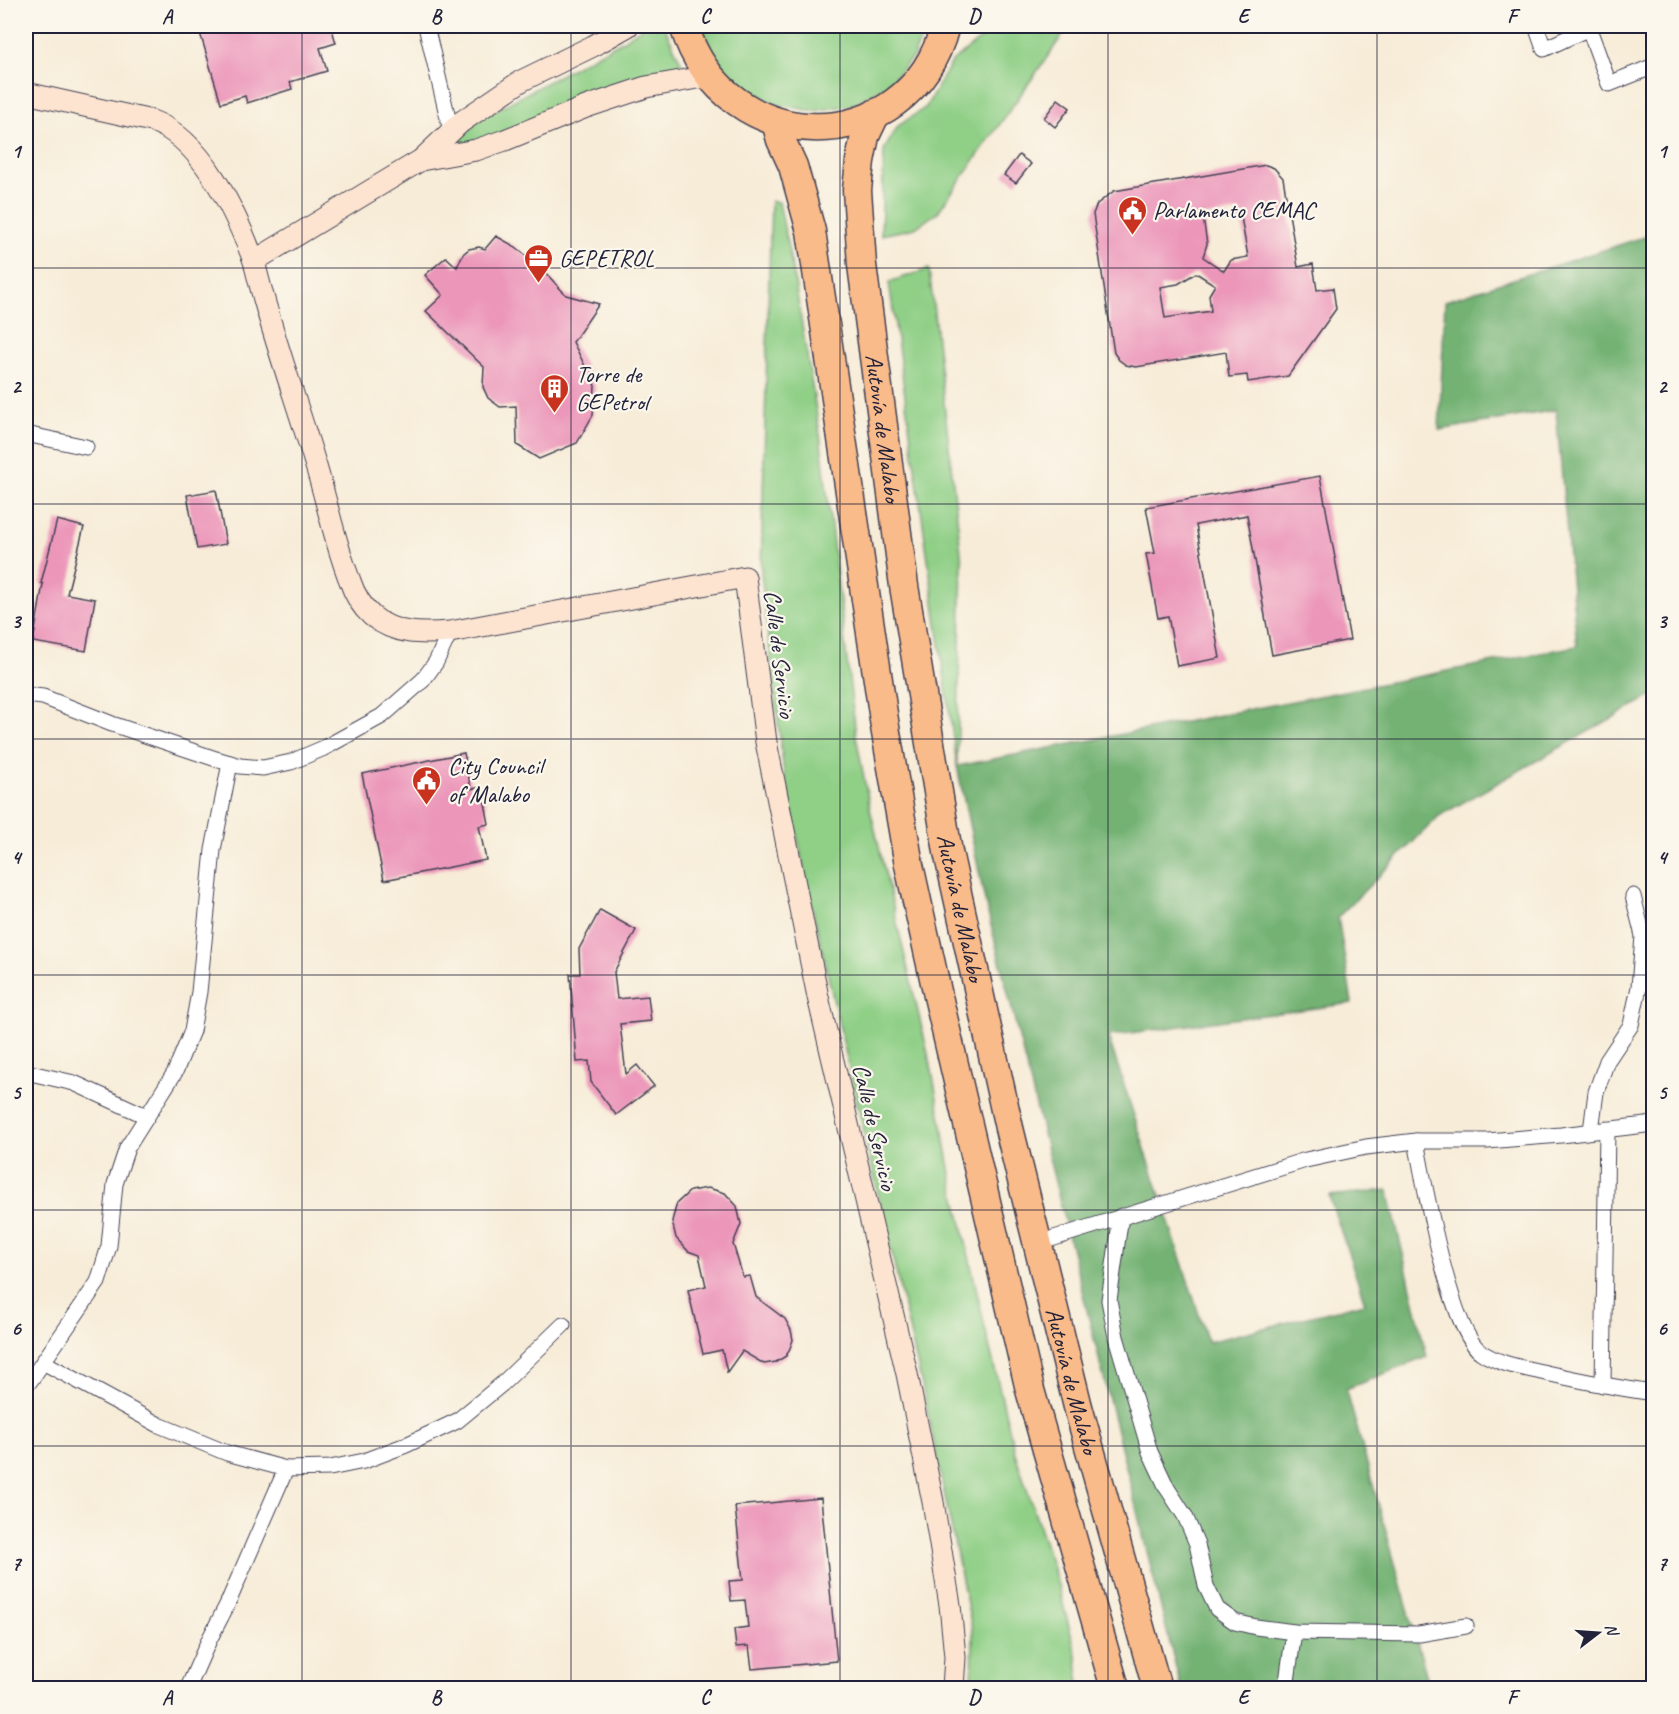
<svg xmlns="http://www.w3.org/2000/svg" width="1679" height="1714" viewBox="0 0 1679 1714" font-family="Caveat,sans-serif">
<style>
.green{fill:#8fcf86;stroke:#587860;stroke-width:1.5}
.forest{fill:#73b273;stroke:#4a6a57;stroke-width:1.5}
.building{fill:#ec97ba;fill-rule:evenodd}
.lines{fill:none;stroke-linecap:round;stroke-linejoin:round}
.street-casing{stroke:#424053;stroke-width:17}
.secondary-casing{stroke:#424053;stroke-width:23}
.highway-casing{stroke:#424053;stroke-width:31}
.street{stroke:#fff;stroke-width:15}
.secondary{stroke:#fde4d1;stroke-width:21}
.highway{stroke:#fabb8b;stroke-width:28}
.grid{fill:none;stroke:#22223b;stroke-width:1.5;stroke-opacity:0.55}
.labels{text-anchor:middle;stroke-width:4.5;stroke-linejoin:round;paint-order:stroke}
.poi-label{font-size:24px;fill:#22223b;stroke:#fbf7ec;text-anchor:start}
.street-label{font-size:24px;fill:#22223b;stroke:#fbf7ec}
.neatline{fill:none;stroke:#22223b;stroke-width:2}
.grid-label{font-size:20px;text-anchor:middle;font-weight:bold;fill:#22223b}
</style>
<rect width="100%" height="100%" fill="#fbf7ec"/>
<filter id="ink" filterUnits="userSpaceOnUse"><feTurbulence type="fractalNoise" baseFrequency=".0167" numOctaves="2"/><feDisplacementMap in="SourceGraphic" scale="12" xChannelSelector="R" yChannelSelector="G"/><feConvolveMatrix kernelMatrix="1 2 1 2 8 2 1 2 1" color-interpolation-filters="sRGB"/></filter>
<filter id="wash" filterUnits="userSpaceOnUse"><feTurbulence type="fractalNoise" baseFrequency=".008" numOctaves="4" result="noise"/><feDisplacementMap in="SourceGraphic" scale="24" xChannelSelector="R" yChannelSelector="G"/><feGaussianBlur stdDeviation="1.35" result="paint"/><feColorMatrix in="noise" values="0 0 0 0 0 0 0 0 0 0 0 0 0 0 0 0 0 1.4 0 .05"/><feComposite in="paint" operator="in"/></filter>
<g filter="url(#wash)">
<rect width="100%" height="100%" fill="#f7ecd8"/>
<g class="green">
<path d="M 644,26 L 664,26 L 688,77 L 659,72 L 479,144 L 451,147 L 480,119 L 622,41 Z"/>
<path d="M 701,26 L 927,26 L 913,57 L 886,86 L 852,105 L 813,111 L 774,104 L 740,85 L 714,55 Z"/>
<path d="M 1002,26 L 1069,26 L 938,212 L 915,228 L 881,235 L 884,150 L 898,126 L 926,107 L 952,62 L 980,39 Z"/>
<path d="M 771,201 L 779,202 L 794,277 L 820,434 L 856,736 L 870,809 L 932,1071 L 953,1185 L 985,1328 L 1015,1453 L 1055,1575 L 1077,1655 L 1079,1688 L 972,1688 L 973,1633 L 922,1385 L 811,902 L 784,774 L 761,572 Z"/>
<path d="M 929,269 L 962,562 L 957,766 L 889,282 Z"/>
</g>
<path class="forest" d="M 1653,234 L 1653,695 L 1439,816 L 1338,917 L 1352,1003 L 1108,1036 L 1208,1342 L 1365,1303 L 1329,1196 L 1388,1190 L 1427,1357 L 1346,1389 L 1430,1688 L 1181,1688 L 985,901 L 957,766 L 1577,646 L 1556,410 L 1439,430 L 1445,301 Z"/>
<g id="blocks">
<g class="building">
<path d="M 198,26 L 331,26 L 336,43 L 320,48 L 327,71 L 290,82 L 292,89 L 247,103 L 245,96 L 221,103 Z"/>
<path d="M 1058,99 L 1070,108 L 1055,127 L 1044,118 Z"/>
<path d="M 1019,155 L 1031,164 L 1016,183 L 1004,175 Z"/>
<path d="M 1266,165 L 1274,168 L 1283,178 L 1298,267 L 1313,264 L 1317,290 L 1333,288 L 1336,309 L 1288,376 L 1248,382 L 1247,375 L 1229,377 L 1226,352 L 1136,367 L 1126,365 L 1119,360 L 1114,353 L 1093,214 L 1097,204 L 1114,191 ZM 1240,211 L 1248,257 L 1231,260 L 1224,271 L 1203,257 L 1207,244 L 1203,217 ZM 1196,273 L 1215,285 L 1209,295 L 1211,311 L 1165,318 L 1160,287 L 1178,284 Z"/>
<path d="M 496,236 L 516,247 L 543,270 L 566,295 L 599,304 L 573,342 L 595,386 L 593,415 L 577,443 L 539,459 L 517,445 L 516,406 L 500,407 L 488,398 L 483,387 L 484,367 L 426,311 L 443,295 L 425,275 L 446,257 L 457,267 L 463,254 L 469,249 L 479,247 L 485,249 Z"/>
<path d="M 1320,476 L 1350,640 L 1272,655 L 1247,515 L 1196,525 L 1220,658 L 1177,666 L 1168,616 L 1158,618 L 1146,554 L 1155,553 L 1146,507 Z"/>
<path d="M 216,490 L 226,544 L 197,549 L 187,495 Z"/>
<path d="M 57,520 L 84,527 L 67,594 L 95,599 L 86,651 L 33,642 L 43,584 L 41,583 Z"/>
<path d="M 464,753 L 471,789 L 482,787 L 489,824 L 479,826 L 486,860 L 384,880 L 362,774 Z"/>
<path d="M 600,910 L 636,930 L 614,972 L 617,999 L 648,996 L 651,1021 L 620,1024 L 626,1074 L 637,1065 L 654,1086 L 616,1115 L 591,1082 L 589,1061 L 577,1062 L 570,974 L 580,974 L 579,949 Z"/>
<path d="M 708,1188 L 725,1193 L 737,1206 L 741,1224 L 733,1244 L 743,1277 L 750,1276 L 756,1297 L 785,1319 L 791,1330 L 793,1340 L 790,1348 L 786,1356 L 776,1362 L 764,1364 L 742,1351 L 727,1372 L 722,1350 L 703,1354 L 688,1290 L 706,1286 L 699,1255 L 688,1251 L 676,1238 L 672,1221 L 677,1203 L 690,1191 Z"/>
<path d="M 821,1498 L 837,1661 L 752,1669 L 749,1646 L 736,1647 L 734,1629 L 748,1627 L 745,1600 L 731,1601 L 729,1581 L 743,1580 L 735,1506 Z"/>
</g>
</g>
</g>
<g filter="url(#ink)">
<use href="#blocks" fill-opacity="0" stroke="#424053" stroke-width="1.5"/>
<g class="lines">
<defs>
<g id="street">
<path d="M 426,26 L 451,131"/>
<path d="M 1536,26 L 1544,49 L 1589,28"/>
<path d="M 1588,26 L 1609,84 L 1654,66"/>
<path d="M 26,434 L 86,447"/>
<path d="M 26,695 L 43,697 L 112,724 L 216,759 L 240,766 L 263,768 L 291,762 L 324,748 L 382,716 L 423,680 L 436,662 L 450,632"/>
<path d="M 26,1072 L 74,1083 L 146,1116"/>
<path d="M 1591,1131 L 1596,1092 L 1607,1061 L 1631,1025 L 1639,987 L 1643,936 L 1633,896"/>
<path d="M 1416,1141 C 1424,1182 1450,1331 1481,1352 C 1500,1365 1525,1368 1546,1373 C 1582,1381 1617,1388 1654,1393"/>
<path d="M 1121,1216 L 1109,1300 L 1116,1337 L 1150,1452 L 1167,1488 L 1185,1516 L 1197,1544 L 1206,1586 L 1217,1609 L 1235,1622 L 1256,1627 L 1294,1632 L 1419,1634 L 1466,1626"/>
<path d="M 1038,1243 L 1306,1160 L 1366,1147 L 1416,1141 L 1487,1141 L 1561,1135 L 1654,1124"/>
<path d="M 43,1362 L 159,1425 L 227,1453 L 286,1469 L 330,1468 L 364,1461 L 406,1445 L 457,1421 L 502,1384 L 563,1325"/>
<path d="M 26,1384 L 30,1381 L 98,1282 L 109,1246 L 115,1184 L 127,1148 L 175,1072 L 192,1031 L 199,992 L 213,850 L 230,763"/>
<path d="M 1603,1385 L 1607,1129"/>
<path d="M 188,1688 L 209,1640 L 227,1605 L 286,1469"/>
<path d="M 1286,1688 L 1294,1632"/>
</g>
<g id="secondary">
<path d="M 628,26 L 593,46 L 521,81 L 461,122 L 421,160 L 254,261 C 270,330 295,396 315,463 C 327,501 335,544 350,581 C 354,593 362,607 372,616 C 395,635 422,634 450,632 L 745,577 L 766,742 L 818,997 L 907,1374 L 933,1502 L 950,1605 L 955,1657 L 953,1688"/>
<path d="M 26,93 L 152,121 C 203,139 236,214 254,261"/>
<path d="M 421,160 L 476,150 L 505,140 L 586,107 L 646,87 L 709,76"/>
</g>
<g id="highway">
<path d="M 684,26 C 725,160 909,162 945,26"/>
<path id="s1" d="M 876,113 L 865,136 L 860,161 L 857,190 L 862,265 L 904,586 L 948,852 L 1009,1128 L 1078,1407 L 1157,1688"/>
<path d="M 776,122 L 781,140 L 793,166 L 811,231 L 885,727 L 909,865 L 938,996 L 1030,1390 L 1115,1688"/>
</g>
</defs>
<use href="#street" class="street-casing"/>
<use href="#secondary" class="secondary-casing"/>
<use href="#highway" class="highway-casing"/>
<use href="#street" class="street"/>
<use href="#secondary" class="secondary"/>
<use href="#highway" class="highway"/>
</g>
</g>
<path class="grid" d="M 302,26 L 302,1688M 571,26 L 571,1688M 840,26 L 840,1688M 1108,26 L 1108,1688M 1377,26 L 1377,1688M 26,268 L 1654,268M 26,504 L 1654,504M 26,739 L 1654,739M 26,975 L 1654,975M 26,1210 L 1654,1210M 26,1446 L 1654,1446"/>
<defs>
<symbol id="civic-pin" viewBox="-11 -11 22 30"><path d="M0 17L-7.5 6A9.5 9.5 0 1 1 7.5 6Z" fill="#c8321e" stroke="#fbf7ec"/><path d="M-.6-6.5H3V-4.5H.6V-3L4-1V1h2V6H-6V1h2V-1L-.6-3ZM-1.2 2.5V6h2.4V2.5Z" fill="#fff"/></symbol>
<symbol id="office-pin" viewBox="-11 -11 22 30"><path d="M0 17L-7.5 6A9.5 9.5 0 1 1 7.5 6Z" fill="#c8321e" stroke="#fbf7ec"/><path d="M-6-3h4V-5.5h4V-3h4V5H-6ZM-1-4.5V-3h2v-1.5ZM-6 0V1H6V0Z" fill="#fff"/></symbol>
<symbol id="building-pin" viewBox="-11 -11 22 30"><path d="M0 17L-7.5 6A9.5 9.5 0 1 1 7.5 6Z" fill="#c8321e" stroke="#fbf7ec"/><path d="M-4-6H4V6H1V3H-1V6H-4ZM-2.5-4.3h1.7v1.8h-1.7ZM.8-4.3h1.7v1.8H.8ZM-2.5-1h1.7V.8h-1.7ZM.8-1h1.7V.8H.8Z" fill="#fff"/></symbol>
</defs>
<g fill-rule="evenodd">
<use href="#civic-pin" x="1116" y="194" width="33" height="45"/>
<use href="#office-pin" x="522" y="242" width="33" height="45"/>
<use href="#building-pin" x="538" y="372" width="33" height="45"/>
<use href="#civic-pin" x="410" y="764" width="33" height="45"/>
</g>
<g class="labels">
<g class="poi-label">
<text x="1153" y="218">Parlamento CEMAC</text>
<text x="559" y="266">GEPETROL</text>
<text x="576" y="382">Torre de<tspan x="576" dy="28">GEPetrol</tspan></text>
<text x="448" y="774">City Council<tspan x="448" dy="28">of Malabo</tspan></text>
</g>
<g class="street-label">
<text dy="8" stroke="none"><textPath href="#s1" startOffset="320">Autovía de Malabo</textPath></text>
<text transform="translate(780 654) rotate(83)" y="8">Calle de Servicio</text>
<text dy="8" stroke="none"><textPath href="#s1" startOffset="806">Autovía de Malabo</textPath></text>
<text transform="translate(875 1127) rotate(77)" y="8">Calle de Servicio</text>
<text dy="8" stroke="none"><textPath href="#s1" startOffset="1292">Autovía de Malabo</textPath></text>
</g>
</g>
<rect width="1679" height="1714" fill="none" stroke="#fbf7ec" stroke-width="66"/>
<g transform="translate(1598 1633) rotate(73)" stroke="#fbf7ec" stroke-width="4.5" paint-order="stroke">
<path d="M0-4.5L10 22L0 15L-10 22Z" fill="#22223b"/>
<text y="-9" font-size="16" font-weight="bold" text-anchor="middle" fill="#22223b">N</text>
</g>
<rect x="33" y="33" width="1613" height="1648" class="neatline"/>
<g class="grid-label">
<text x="167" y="23">A</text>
<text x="436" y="23">B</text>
<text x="705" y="23">C</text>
<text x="974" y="23">D</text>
<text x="1243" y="23">E</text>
<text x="1512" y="23">F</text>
<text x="16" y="158">1</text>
<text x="1662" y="158">1</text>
<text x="16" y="393">2</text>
<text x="1662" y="393">2</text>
<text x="16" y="628">3</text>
<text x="1662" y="628">3</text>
<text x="16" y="864">4</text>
<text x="1662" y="864">4</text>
<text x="16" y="1099">5</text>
<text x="1662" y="1099">5</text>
<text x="16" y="1335">6</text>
<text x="1662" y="1335">6</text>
<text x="16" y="1570">7</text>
<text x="1662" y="1570">7</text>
<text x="167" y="1704">A</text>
<text x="436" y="1704">B</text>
<text x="705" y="1704">C</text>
<text x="974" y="1704">D</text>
<text x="1243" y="1704">E</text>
<text x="1512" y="1704">F</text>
</g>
</svg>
